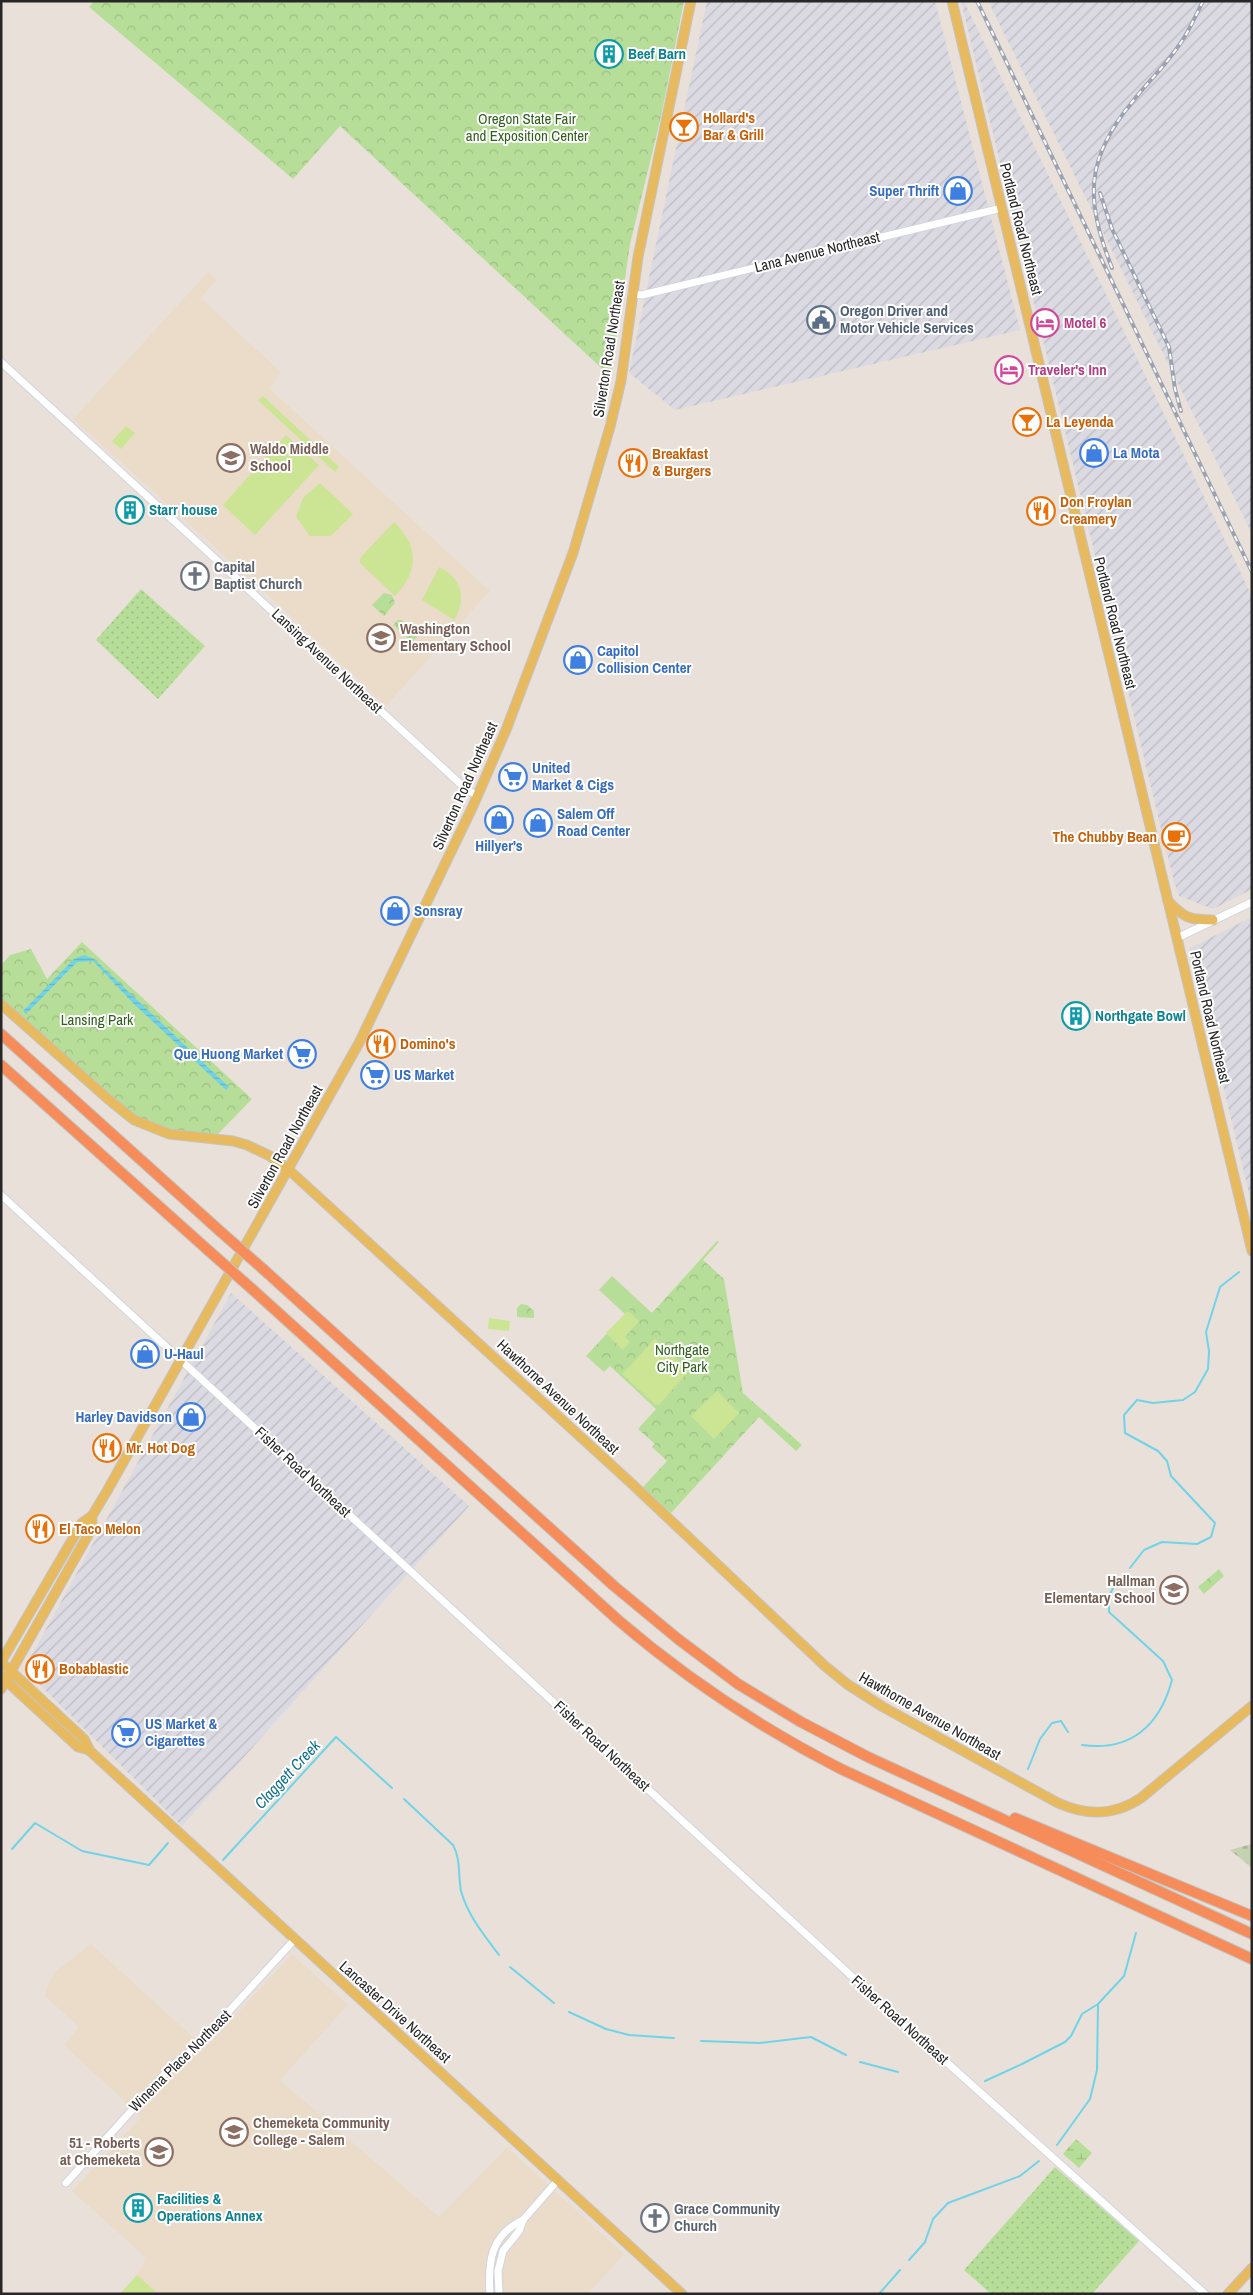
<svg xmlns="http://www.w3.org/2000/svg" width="1253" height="2295" viewBox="0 0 1253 2295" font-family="'Archivo Narrow',sans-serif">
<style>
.industrial{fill:url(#industrial-furrows)}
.education{fill:#eadcc9}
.grass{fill:url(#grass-dots)}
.wetland{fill:url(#wetland-marsh)}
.cemetery{fill:url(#cemetery-stones)}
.park{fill:url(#park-crowns)}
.garden{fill:#b7de98}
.pitch{fill:#cbe594}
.water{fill:url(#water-rules)}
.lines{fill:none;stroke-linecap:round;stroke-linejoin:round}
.stream{stroke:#71d3e7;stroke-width:2}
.minor-casing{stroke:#cfd4e0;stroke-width:9}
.major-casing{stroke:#c3c3c3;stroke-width:11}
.highway-casing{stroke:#c3c3c3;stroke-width:12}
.minor{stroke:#fff;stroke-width:7}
.major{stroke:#e8ba60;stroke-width:9}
.highway{stroke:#f58c59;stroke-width:10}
.rail-casing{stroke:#9da2b1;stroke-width:4}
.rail{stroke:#fff;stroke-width:2;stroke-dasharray:5.5;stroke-linecap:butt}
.highway-bridge-casing{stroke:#c3c3c3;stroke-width:12;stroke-linecap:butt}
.highway-bridge{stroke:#f58c59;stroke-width:10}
.labels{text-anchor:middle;stroke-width:4;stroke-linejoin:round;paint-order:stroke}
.culture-label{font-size:15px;font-weight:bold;fill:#0d838f;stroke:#fff;text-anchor:start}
.food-label{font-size:15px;font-weight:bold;fill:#c56008;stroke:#fff;text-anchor:start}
.park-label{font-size:15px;fill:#315f1d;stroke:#fff}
.shop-label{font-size:15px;font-weight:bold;fill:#366cbe;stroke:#fff;text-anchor:start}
.street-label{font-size:15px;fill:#272727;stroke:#fff}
.service-label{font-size:15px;font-weight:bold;fill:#4e5e75;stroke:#fff;text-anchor:start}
.hotel-label{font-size:15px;font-weight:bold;fill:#b23c85;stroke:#fff;text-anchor:start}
.education-label{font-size:15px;font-weight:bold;fill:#785e54;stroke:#fff;text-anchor:start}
.worship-label{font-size:15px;font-weight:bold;fill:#5b616d;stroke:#fff;text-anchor:start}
.water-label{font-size:16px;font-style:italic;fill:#14718e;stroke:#fff}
</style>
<defs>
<pattern id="industrial-furrows" width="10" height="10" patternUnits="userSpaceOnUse" patternTransform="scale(1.25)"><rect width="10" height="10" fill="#dbdae2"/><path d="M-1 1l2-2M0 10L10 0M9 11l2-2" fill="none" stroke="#bcbbc2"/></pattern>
<pattern id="grass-dots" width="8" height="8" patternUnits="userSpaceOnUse" patternTransform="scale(1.25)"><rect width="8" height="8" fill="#b7de98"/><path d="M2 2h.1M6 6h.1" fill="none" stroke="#9dbe83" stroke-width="1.8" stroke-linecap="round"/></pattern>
<pattern id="wetland-marsh" width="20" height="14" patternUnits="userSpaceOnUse" patternTransform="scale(1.25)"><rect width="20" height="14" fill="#b7de98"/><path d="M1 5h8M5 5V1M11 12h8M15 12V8" fill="none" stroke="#9dbe83"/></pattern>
<pattern id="cemetery-stones" width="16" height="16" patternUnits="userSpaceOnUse" patternTransform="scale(1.25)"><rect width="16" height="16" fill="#c5d2b1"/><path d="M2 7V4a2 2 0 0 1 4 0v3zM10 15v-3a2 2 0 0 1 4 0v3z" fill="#a9b498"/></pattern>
<pattern id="park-crowns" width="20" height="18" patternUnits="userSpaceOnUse" patternTransform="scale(1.25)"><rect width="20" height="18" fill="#b7de98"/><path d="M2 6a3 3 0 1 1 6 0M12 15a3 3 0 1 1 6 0" fill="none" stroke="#9dbe83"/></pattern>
<pattern id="water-rules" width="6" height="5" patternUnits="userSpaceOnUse" patternTransform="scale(1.25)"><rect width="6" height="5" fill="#71d3e7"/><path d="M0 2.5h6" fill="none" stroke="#62b5c6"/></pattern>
</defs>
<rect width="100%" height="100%" fill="#e9e1d9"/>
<g class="industrial">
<path d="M 707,1 L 935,1 L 1020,330 L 675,410 L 629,373 Z"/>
<path d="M 961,1 L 964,1 L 1252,596 L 1252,889 L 1213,909 L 1179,896 L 1174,882 Z"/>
<path d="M 988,1 L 1252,1 L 1252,534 L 1210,448 Z"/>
<path d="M 1252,917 L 1252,1206 L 1190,948 Z"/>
<path d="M 231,1293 L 469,1506 L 182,1826 L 24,1669 Z"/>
</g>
<g class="education">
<path d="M 208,272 L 217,280 L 201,298 L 281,372 L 270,389 L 490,591 L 386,706 L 271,598 L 73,419 Z"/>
<path d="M 91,1944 L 205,2048 L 292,1954 L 348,2005 L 280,2080 L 439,2217 L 507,2147 L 624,2254 L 588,2294 L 120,2294 L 137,2275 L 146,2258 L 72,2191 L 141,2117 L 64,2045 L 79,2027 L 45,1996 L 48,1984 L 57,1970 Z"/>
</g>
<g class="grass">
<path d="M 141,589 L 205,646 L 158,699 L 96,640 Z"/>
<path d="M 1055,2167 L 1139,2241 L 1092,2294 L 991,2294 L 964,2270 Z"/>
</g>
<path class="wetland" d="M 1076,2139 L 1092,2153 L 1079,2168 L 1063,2154 Z"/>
<path class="cemetery" d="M 1252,1844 L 1252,1868 L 1230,1850 Z"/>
<g class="park">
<path d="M 94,1 L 684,1 L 661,117 L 630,244 L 611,377 L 340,126 L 293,179 L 89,7 Z"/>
<path d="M 384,593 L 392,595 L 395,603 L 384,616 L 372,605 Z"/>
<path d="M 398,620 L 402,620 L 416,634 L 417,637 L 412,642 L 393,625 Z"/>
<path d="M 82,942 L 252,1099 L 217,1135 L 179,1132 L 143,1121 L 102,1090 L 1,997 L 1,965 L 10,955 L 31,949 L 47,979 Z"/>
<path d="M 717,1241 L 719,1242 L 703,1260 L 724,1279 L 743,1393 L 802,1445 L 796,1451 L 759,1417 L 671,1513 L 643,1487 L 667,1461 L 652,1447 L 655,1444 L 638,1429 L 656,1409 L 610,1366 L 604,1372 L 586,1356 L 638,1300 L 652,1313 Z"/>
<path d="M 521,1304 L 527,1305 L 534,1311 L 534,1318 L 517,1317 L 517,1308 Z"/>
<path d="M 1219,1569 L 1224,1576 L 1204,1594 L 1198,1587 Z"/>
</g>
<path class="garden" d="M 612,1276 L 638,1300 L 625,1314 L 599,1290 Z"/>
<g class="pitch">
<path d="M 263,396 L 339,467 L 335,472 L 258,400 Z"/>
<path d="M 126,426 L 135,433 L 121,449 L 112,441 Z"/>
<path d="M 286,435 L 319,465 L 255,535 L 223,505 Z"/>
<path d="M 320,483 L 353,514 L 331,536 L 310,536 L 296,517 L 303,498 Z"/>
<path d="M 394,522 C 419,546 419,571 395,596 L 360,563 L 360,558 Z"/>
<path d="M 439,567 C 462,578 467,599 454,620 L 422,600 Z"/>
<path d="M 628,1311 L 639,1321 L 625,1337 L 630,1342 L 623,1350 L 606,1333 Z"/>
<path d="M 489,1318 L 510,1321 L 509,1331 L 488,1329 Z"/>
<path d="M 655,1339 L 689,1371 L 659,1405 L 655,1405 L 622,1374 Z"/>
<path d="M 717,1391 L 739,1413 L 714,1439 L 691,1416 Z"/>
<path d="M 137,2275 L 158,2294 L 120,2294 Z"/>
</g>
<path class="water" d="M 84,955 L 94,959 L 229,1087 L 226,1090 L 134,1004 L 93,961 L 77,962 L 26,1014 L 23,1011 L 74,959 Z"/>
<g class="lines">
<g class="stream">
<path d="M 1130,1568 L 1144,1550 L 1162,1542 L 1197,1544 L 1211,1537 L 1215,1523 L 1171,1476 L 1167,1461 L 1158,1451 L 1125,1433 L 1124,1415 L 1137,1400 L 1153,1403 L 1183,1400 L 1195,1392 L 1208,1369 L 1209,1351 L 1206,1332 L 1220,1287 L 1239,1272"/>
<path d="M 1082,1745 C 1131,1752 1160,1725 1172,1680 L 1163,1661 L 1109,1612 L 1109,1596 L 1115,1584"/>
<path d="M 1028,1769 L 1040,1739 L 1052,1723 L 1061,1721 L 1068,1732"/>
<path d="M 404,1799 L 453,1845 C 461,1859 458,1876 461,1891 C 468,1916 484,1935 499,1955"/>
<path d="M 12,1849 L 35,1823 L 82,1851 L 149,1865 L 168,1843"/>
<path d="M 223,1860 L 336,1737 L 392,1788"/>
<path d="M 510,1967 L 554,2003"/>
<path d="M 569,2012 L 606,2029 L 629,2035 L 674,2038"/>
<path d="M 701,2041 L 759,2043 L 811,2037 L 846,2055"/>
<path d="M 860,2062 L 898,2072"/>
<path d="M 985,2081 L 1022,2064 L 1065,2042 L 1071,2036 L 1082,2014 L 1098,2004 L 1124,1976 L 1136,1933"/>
<path d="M 1057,2145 L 1090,2099 L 1097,2070 L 1098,2004"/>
<path d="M 909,2260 L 925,2242 L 933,2219 L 948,2203 L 1020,2176 L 1039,2161"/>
<path d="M 879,2294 L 900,2270"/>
</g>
<defs>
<g id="minor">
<path d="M 632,294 L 642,295 L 1002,208"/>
<path d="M 1,362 L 455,779 L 468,791 L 477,795"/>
<path d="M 1177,938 L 1252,902"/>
<path d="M 1,1195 L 895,2016 L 1205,2294"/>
<path d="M 66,2183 L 170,2068 L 199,2044 L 295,1939"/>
<path d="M 490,2294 C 488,2263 490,2235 523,2220"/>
<path d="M 499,2294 L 498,2271 L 503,2251 L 519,2231 L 523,2220 L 558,2180"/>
</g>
<g id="major">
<path d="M 952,1 L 1252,1251"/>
<path d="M 1168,901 C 1184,918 1190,920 1213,920"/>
<path d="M 1,1004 L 108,1099 L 134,1120 L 169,1134 L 233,1141 L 247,1145 L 270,1156 L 289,1170 L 631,1483 L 825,1666 L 847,1684 L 883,1707 L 1058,1803 C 1087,1816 1114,1816 1141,1798 L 1252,1706"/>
<path d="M 1,1662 L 84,1739 L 90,1751 L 682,2294"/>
<path d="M 1,1662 L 82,1523 L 92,1516"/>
<path d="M 1,1676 L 78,1747 L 89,1750"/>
<path d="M 1,1689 L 92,1528 L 92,1516 L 107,1491 L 359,1043 L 473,806 L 506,730 L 573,553 L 610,427 L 621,381 L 638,257 L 691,1"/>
<path d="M 1228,2294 L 1252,2268"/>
</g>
<g id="highway">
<path d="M 1,1034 L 221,1232"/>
<path d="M 1,1065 L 209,1251"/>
<path d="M 263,1269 L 614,1586 L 678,1639 L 738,1684 L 801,1722 L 868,1757 L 1252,1934"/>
<path d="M 252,1289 L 618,1620 C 688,1680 759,1727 841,1769 L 1252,1959"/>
<path d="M 1015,1818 L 1252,1916"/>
</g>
</defs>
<use href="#minor" class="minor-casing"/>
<use href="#major" class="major-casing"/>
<use href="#highway" class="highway-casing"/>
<use href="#minor" class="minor"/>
<use href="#major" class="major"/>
<use href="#highway" class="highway"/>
<defs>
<g id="rail">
<path d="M 977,1 L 1252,572"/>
<path d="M 1100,193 L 1112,229 L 1169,347 L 1175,389 L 1181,411"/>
<path d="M 1112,268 C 1085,199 1085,159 1133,101 C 1147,83 1164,67 1177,48 C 1188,34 1195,17 1203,1"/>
</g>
</defs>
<use href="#rail" class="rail-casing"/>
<use href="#rail" class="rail"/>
<defs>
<g id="highway-bridge">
<path d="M 221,1232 L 263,1269"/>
<path d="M 209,1251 L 252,1289"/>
</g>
</defs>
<use href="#highway-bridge" class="highway-bridge-casing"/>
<use href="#highway-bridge" class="highway-bridge"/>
</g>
<defs>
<symbol id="building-ring" viewBox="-11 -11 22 22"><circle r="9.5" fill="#fff" stroke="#0f9aa8" stroke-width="1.5"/><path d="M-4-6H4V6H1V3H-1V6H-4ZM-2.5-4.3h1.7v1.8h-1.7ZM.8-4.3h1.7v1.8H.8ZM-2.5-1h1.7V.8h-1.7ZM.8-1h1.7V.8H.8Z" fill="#0f9aa8"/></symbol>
<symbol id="bar-ring" viewBox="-11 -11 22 22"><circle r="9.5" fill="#fff" stroke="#e8710a" stroke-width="1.5"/><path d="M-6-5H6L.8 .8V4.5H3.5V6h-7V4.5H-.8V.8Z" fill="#e8710a"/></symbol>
<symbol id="shop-ring" viewBox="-11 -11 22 22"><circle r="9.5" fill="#fff" stroke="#3f7fe0" stroke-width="1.5"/><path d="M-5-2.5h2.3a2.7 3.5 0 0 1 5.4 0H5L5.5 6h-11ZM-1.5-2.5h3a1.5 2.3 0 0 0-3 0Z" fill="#3f7fe0"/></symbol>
<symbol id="civic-ring" viewBox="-11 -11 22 22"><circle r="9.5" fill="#fff" stroke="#5c6f8a" stroke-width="1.5"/><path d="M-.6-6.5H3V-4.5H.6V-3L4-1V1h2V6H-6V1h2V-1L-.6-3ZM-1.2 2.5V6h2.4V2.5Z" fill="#5c6f8a"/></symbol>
<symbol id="hotel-ring" viewBox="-11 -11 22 22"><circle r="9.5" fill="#fff" stroke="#d1479c" stroke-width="1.5"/><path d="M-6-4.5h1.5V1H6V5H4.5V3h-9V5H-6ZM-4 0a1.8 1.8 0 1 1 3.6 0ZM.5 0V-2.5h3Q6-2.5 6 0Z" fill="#d1479c"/></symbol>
<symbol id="school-ring" viewBox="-11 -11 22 22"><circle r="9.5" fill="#fff" stroke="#8d6e63" stroke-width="1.5"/><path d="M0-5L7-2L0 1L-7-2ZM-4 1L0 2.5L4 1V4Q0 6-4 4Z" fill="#8d6e63"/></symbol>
<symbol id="restaurant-ring" viewBox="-11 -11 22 22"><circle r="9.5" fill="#fff" stroke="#e8710a" stroke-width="1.5"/><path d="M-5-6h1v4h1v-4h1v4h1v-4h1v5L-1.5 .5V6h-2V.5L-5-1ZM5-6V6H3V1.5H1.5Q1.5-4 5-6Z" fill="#e8710a"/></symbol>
<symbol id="church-ring" viewBox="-11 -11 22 22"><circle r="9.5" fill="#fff" stroke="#6b7280" stroke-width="1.5"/><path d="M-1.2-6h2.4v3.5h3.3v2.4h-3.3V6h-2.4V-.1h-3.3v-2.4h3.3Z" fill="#6b7280"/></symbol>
<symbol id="supermarket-ring" viewBox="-11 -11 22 22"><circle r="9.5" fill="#fff" stroke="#3f7fe0" stroke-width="1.5"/><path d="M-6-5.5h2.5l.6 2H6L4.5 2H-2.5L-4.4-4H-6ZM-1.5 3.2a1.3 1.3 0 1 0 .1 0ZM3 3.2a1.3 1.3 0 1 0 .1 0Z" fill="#3f7fe0"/></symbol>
<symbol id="cafe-ring" viewBox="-11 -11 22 22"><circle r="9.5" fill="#fff" stroke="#e8710a" stroke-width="1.5"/><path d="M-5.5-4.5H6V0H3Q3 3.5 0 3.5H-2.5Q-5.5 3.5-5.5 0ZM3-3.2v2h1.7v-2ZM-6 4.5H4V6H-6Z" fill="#e8710a"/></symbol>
<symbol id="university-ring" viewBox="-11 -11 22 22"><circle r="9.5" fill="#fff" stroke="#8d6e63" stroke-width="1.5"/><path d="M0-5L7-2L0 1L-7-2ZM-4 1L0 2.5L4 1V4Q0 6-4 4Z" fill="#8d6e63"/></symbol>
</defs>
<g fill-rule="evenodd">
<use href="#building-ring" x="593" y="38" width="32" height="32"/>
<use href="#bar-ring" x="668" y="111" width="32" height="32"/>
<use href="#shop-ring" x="942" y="175" width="32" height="32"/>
<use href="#civic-ring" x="805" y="304" width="32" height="32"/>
<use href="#hotel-ring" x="1029" y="307" width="32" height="32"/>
<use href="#hotel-ring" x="993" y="354" width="32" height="32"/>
<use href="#bar-ring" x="1011" y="406" width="32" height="32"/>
<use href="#shop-ring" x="1078" y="437" width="32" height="32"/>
<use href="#school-ring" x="215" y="442" width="32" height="32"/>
<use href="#restaurant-ring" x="617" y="447" width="32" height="32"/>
<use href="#building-ring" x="114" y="494" width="32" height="32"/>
<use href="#restaurant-ring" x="1025" y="495" width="32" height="32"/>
<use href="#church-ring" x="179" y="560" width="32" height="32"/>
<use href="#school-ring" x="365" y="622" width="32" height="32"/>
<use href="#shop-ring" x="562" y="644" width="32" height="32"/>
<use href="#supermarket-ring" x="497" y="761" width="32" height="32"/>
<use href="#shop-ring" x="483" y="804" width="32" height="32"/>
<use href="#shop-ring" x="522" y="807" width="32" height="32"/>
<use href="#cafe-ring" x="1160" y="821" width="32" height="32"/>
<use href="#shop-ring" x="379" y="895" width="32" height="32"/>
<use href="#building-ring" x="1060" y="1000" width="32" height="32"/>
<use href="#restaurant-ring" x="365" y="1028" width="32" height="32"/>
<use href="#supermarket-ring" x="286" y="1038" width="32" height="32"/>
<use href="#supermarket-ring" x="359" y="1059" width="32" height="32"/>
<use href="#shop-ring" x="129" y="1338" width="32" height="32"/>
<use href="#shop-ring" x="175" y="1401" width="32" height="32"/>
<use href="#restaurant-ring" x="91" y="1432" width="32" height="32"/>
<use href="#restaurant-ring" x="24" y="1513" width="32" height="32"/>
<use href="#school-ring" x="1158" y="1574" width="32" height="32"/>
<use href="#restaurant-ring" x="24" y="1653" width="32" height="32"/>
<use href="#supermarket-ring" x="110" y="1717" width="32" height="32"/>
<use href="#university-ring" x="218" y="2116" width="32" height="32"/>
<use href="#school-ring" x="143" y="2136" width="32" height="32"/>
<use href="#building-ring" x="122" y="2192" width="32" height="32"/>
<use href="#church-ring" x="639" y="2202" width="32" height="32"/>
</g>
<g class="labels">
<g class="culture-label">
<text x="628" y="59">Beef Barn</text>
<text x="149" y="515">Starr house</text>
<text x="1095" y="1021">Northgate Bowl</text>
<text x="157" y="2204">Facilities &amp;<tspan x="157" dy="17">Operations Annex</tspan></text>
</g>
<g class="food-label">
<text x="703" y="123">Hollard's<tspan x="703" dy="17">Bar &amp; Grill</tspan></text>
<text x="1046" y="427">La Leyenda</text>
<text x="652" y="459">Breakfast<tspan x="652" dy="17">&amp; Burgers</tspan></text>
<text x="1060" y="507">Don Froylan<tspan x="1060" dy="17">Creamery</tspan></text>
<text x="1157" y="842" text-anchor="end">The Chubby Bean</text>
<text x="400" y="1049">Domino's</text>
<text x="126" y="1453">Mr. Hot Dog</text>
<text x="59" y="1534">El Taco Melon</text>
<text x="59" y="1674">Bobablastic</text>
</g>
<g class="park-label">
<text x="527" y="124">Oregon State Fair<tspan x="527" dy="17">and Exposition Center</tspan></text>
<text x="97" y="1025">Lansing Park</text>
<text x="682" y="1355">Northgate<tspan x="682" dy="17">City Park</tspan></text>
</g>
<g class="shop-label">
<text x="939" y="196" text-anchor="end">Super Thrift</text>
<text x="1113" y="458">La Mota</text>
<text x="597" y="656">Capitol<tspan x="597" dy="17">Collision Center</tspan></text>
<text x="532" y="773">United<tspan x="532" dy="17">Market &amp; Cigs</tspan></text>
<text x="557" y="819">Salem Off<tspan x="557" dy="17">Road Center</tspan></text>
<text x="499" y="851" text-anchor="middle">Hillyer's</text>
<text x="414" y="916">Sonsray</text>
<text x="283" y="1059" text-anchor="end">Que Huong Market</text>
<text x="394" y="1080">US Market</text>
<text x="164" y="1359">U-Haul</text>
<text x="172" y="1422" text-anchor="end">Harley Davidson</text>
<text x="145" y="1729">US Market &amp;<tspan x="145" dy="17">Cigarettes</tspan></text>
</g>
<g class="street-label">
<text transform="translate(1021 229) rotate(76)" y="5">Portland Road Northeast</text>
<text transform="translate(817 252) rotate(-14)" y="5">Lana Avenue Northeast</text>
<text transform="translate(609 349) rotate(-81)" y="5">Silverton Road Northeast</text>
<text transform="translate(1115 623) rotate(76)" y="5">Portland Road Northeast</text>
<text transform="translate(327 661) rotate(43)" y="5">Lansing Avenue Northeast</text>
<text transform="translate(465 786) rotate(-66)" y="5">Silverton Road Northeast</text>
<text transform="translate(1210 1017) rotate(77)" y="5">Portland Road Northeast</text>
<text transform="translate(285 1147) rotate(-61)" y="5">Silverton Road Northeast</text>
<text transform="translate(558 1397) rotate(43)" y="5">Hawthorne Avenue Northeast</text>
<text transform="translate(303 1472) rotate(43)" y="5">Fisher Road Northeast</text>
<text transform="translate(930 1716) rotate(30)" y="5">Hawthorne Avenue Northeast</text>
<text transform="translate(602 1746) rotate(43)" y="5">Fisher Road Northeast</text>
<text transform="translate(395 2012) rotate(42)" y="5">Lancaster Drive Northeast</text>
<text transform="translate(900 2020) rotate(42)" y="5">Fisher Road Northeast</text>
<text transform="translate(180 2061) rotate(-45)" y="5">Winema Place Northeast</text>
</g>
<g class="service-label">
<text x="840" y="316">Oregon Driver and<tspan x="840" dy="17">Motor Vehicle Services</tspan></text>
</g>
<g class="hotel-label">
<text x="1064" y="328">Motel 6</text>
<text x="1028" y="375">Traveler's Inn</text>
</g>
<g class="education-label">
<text x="250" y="454">Waldo Middle<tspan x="250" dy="17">School</tspan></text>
<text x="400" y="634">Washington<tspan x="400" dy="17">Elementary School</tspan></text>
<text x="1155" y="1586" text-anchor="end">Hallman<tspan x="1155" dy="17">Elementary School</tspan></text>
<text x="253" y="2128">Chemeketa Community<tspan x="253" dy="17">College - Salem</tspan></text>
<text x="140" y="2148" text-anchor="end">51 - Roberts<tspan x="140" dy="17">at Chemeketa</tspan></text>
</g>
<g class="worship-label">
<text x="214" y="572">Capital<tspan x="214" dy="17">Baptist Church</tspan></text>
<text x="674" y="2214">Grace Community<tspan x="674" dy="17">Church</tspan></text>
</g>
<g class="water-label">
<text transform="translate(287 1774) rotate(-47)" y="6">Claggett Creek</text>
</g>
</g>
<rect width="1253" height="2295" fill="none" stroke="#272727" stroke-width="5"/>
</svg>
